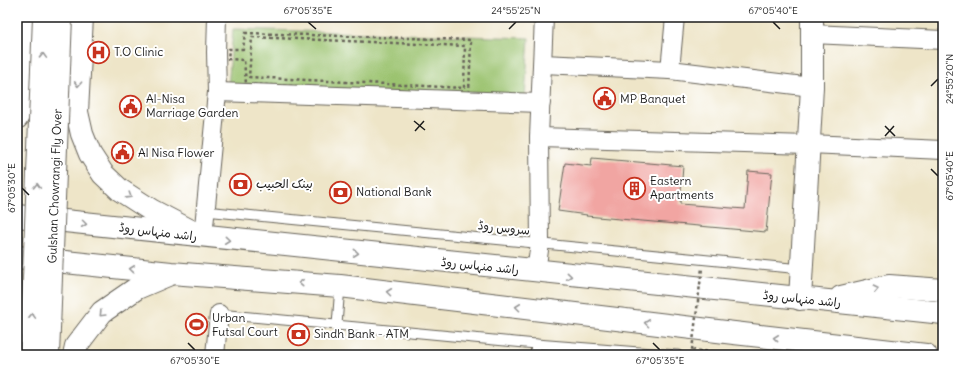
<svg xmlns="http://www.w3.org/2000/svg" width="960" height="372" viewBox="0 0 960 372" font-family="Delius,'Playpen Sans Arabic',sans-serif">
<style>
.green{fill:#9bc370;stroke:#5c7046}
.building{fill:#f1a5a2}
.lines{fill:none;stroke-linecap:round;stroke-linejoin:round}
.service-casing{stroke:#666258;stroke-width:11}
.minor-casing{stroke:#666258;stroke-width:20}
.tertiary-casing{stroke:#666258;stroke-width:24}
.primary-casing{stroke:#666258;stroke-width:24}
.path{stroke:#666258;stroke-width:2.5;stroke-dasharray:3 3;stroke-linecap:butt}
.service{stroke:#fff;stroke-width:9}
.minor{stroke:#fff;stroke-width:18}
.tertiary{stroke:#fff;stroke-width:22}
.primary{stroke:#fff;stroke-width:22}
.secondary-bridge-casing{stroke:#666258;stroke-width:24;stroke-linecap:butt}
.path-bridge{stroke:#666258;stroke-width:2.5;stroke-dasharray:3 3;stroke-linecap:butt}
.secondary-bridge{stroke:#fff;stroke-width:22}
.oneway{stroke:#999}
.ticks{fill:none;stroke:#1c1c1c;stroke-width:1.5}
.labels{text-anchor:middle;stroke-width:4;stroke-linejoin:round;paint-order:stroke}
.poi-label{font-size:12px;fill:#1c1c1c;stroke:#fff;text-anchor:start}
.street-label{font-size:12px;fill:#1c1c1c;stroke:#fff}
.neatline{fill:none;stroke:#1c1c1c;stroke-width:1.5}
.ticks-label{font-size:10px;text-anchor:middle;fill:#1c1c1c}
</style>
<rect width="100%" height="100%" fill="#fff"/>
<filter id="ink" filterUnits="userSpaceOnUse"><feTurbulence type="fractalNoise" baseFrequency=".025" numOctaves="2"/><feDisplacementMap in="SourceGraphic" scale="8" xChannelSelector="R" yChannelSelector="G"/><feConvolveMatrix kernelMatrix="1 2 1 2 8 2 1 2 1" color-interpolation-filters="sRGB"/></filter>
<filter id="wash" filterUnits="userSpaceOnUse"><feTurbulence type="fractalNoise" baseFrequency=".012" numOctaves="4" result="noise"/><feDisplacementMap in="SourceGraphic" scale="16" xChannelSelector="R" yChannelSelector="G"/><feGaussianBlur stdDeviation="0.9" result="paint"/><feColorMatrix in="noise" values="0 0 0 0 0 0 0 0 0 0 0 0 0 0 0 0 0 1.4 0 .05"/><feComposite in="paint" operator="in"/></filter>
<g filter="url(#wash)">
<rect width="100%" height="100%" fill="#eee5c8"/>
<path class="green" d="M 233,29 L 529,38 L 525,97 L 228,88 Z"/>
<g id="blocks">
<path class="building" d="M 592,158 L 683,166 L 680,204 L 745,209 L 748,171 L 772,173 L 766,232 L 586,216 L 587,215 L 558,211 L 565,163 L 591,166 Z"/>
</g>
</g>
<g filter="url(#ink)">
<use href="#blocks" fill-opacity="0" stroke="#666258" stroke-width="1"/>
<g class="lines">
<defs>
<g id="service">
<path d="M 205,211 L 801,269"/>
<path d="M 219,314 L 536,344 L 678,355"/>
<path d="M 337,325 L 340,286"/>
<path d="M 535,355 L 536,344"/>
</g>
<g id="minor">
<path d="M 812,34 L 943,40"/>
<path d="M 543,64 L 670,70 L 812,87"/>
<path d="M 670,70 L 675,17"/>
<path d="M 217,92 L 541,103"/>
<path d="M 539,137 L 809,145"/>
<path d="M 809,144 L 943,150"/>
<path d="M 203,237 L 217,92 L 216,52 L 217,17"/>
<path d="M 536,272 L 540,243 L 539,137 L 544,17"/>
<path d="M 215,355 L 219,314"/>
</g>
<path id="tertiary" d="M 800,299 L 812,87 L 812,17"/>
<g id="primary">
<path d="M 82,17 L 77,112 L 82,134 L 90,154 L 103,174 L 120,190 L 151,210 L 191,231"/>
<path d="M 17,118 L 25,96 L 29,17"/>
<path d="M 17,216 C 325,251 634,282 943,313"/>
<path d="M 17,257 L 171,273 L 340,286 L 734,333 L 926,355"/>
<path d="M 841,297 L 889,286 L 943,290"/>
<path d="M 74,355 L 76,346 L 102,312 L 137,288 L 170,274"/>
</g>
</defs>
<use href="#service" class="service-casing"/>
<use href="#minor" class="minor-casing"/>
<use href="#tertiary" class="tertiary-casing"/>
<use href="#primary" class="primary-casing"/>
<g class="path">
<path d="M 245,33 L 471,40 L 469,93 L 246,84 L 244,60 L 228,59 L 229,49 L 243,49 Z"/>
<path d="M 252,37 L 465,46 L 464,88 L 249,77 Z"/>
<path d="M 692,350 L 732,354"/>
</g>
<use href="#service" class="service"/>
<use href="#minor" class="minor"/>
<use href="#tertiary" class="tertiary"/>
<use href="#primary" class="primary"/>
<defs>
<g id="secondary-bridge">
<path d="M 31,355 L 44,17"/>
<path d="M 48,355 L 61,17"/>
</g>
</defs>
<use href="#secondary-bridge" class="secondary-bridge-casing"/>
<path class="path-bridge" d="M 692,350 L 702,268"/>
<use href="#secondary-bridge" class="secondary-bridge"/>
</g>
<defs><path id="oneway-chevron" d="M-2-3.5L2.5 0L-2 3.5" fill="none" stroke-width="1.6" stroke-linecap="round" stroke-linejoin="round"/></defs>
<g class="oneway">
<use href="#oneway-chevron" transform="translate(43 56) rotate(-88)"/>
<use href="#oneway-chevron" transform="translate(78 84) rotate(93)"/>
<use href="#oneway-chevron" transform="translate(37 186) rotate(-88)"/>
<use href="#oneway-chevron" transform="translate(129 196) rotate(32)"/>
<use href="#oneway-chevron" transform="translate(84 224) rotate(7)"/>
<use href="#oneway-chevron" transform="translate(227 240) rotate(6)"/>
<use href="#oneway-chevron" transform="translate(356 253) rotate(6)"/>
<use href="#oneway-chevron" transform="translate(132 269) rotate(-174)"/>
<use href="#oneway-chevron" transform="translate(569 276) rotate(6)"/>
<use href="#oneway-chevron" transform="translate(301 283) rotate(-176)"/>
<use href="#oneway-chevron" transform="translate(876 289) rotate(-13)"/>
<use href="#oneway-chevron" transform="translate(389 292) rotate(-173)"/>
<use href="#oneway-chevron" transform="translate(518 307) rotate(-173)"/>
<use href="#oneway-chevron" transform="translate(102 314) rotate(135)"/>
<use href="#oneway-chevron" transform="translate(32 316) rotate(-88)"/>
<use href="#oneway-chevron" transform="translate(647 323) rotate(-173)"/>
<use href="#oneway-chevron" transform="translate(776 338) rotate(-174)"/>
</g>
</g>
<path class="ticks" d="M 308,22 L 316,29M 773,22 L 780,29M 509,29 L 516,22M 931,86 L 938,79M 414,121 L 425,130M 885,126 L 895,136M 415,131 L 424,121M 885,136 L 894,126M 931,169 L 938,176M 22,188 L 29,195M 188,343 L 195,350M 653,343 L 660,350"/>
<defs>
<symbol id="hospital-ring" viewBox="-11 -11 22 22"><circle r="9.5" fill="#fff" stroke="#c8321e" stroke-width="1.5"/><path d="M-5-5h3v3.5h4V-5h3V5h-3V1.5h-4V5h-3Z" fill="#c8321e"/></symbol>
<symbol id="civic-ring" viewBox="-11 -11 22 22"><circle r="9.5" fill="#fff" stroke="#c8321e" stroke-width="1.5"/><path d="M-.6-6.5H3V-4.5H.6V-3L4-1V1h2V6H-6V1h2V-1L-.6-3ZM-1.2 2.5V6h2.4V2.5Z" fill="#c8321e"/></symbol>
<symbol id="bank-ring" viewBox="-11 -11 22 22"><circle r="9.5" fill="#fff" stroke="#c8321e" stroke-width="1.5"/><path d="M-6-4H6V4H-6ZM0-2.3a2.3 2.3 0 1 0 0 4.6a2.3 2.3 0 1 0 0-4.6Z" fill="#c8321e"/></symbol>
<symbol id="building-ring" viewBox="-11 -11 22 22"><circle r="9.5" fill="#fff" stroke="#c8321e" stroke-width="1.5"/><path d="M-4-6H4V6H1V3H-1V6H-4ZM-2.5-4.3h1.7v1.8h-1.7ZM.8-4.3h1.7v1.8H.8ZM-2.5-1h1.7V.8h-1.7ZM.8-1h1.7V.8H.8Z" fill="#c8321e"/></symbol>
<symbol id="stadium-ring" viewBox="-11 -11 22 22"><circle r="9.5" fill="#fff" stroke="#c8321e" stroke-width="1.5"/><path d="M0-5a6.5 5 0 1 0 0 10a6.5 5 0 1 0 0-10ZM-3.5-1.8h7v3.6h-7Z" fill="#c8321e"/></symbol>
</defs>
<g fill-rule="evenodd">
<use href="#hospital-ring" x="86" y="40" width="25" height="25"/>
<use href="#civic-ring" x="592" y="86" width="25" height="25"/>
<use href="#civic-ring" x="118" y="94" width="25" height="25"/>
<use href="#civic-ring" x="110" y="140" width="25" height="25"/>
<use href="#bank-ring" x="228" y="172" width="25" height="25"/>
<use href="#building-ring" x="622" y="176" width="25" height="25"/>
<use href="#bank-ring" x="328" y="180" width="25" height="25"/>
<use href="#stadium-ring" x="184" y="312" width="25" height="25"/>
<use href="#bank-ring" x="286" y="322" width="25" height="25"/>
</g>
<g class="labels">
<g class="poi-label">
<text x="114" y="56">T.O Clinic</text>
<text x="146" y="103">Al-Nisa<tspan x="146" dy="14">Marriage Garden</tspan></text>
<text x="620" y="103">MP Banquet</text>
<text x="138" y="157">Al Nisa Flower</text>
<text x="650" y="185">Eastern<tspan x="650" dy="14">Apartments</tspan></text>
<text x="256" y="188">بينک الحبيب</text>
<text x="356" y="196">National Bank</text>
<text x="212" y="322">Urban<tspan x="212" dy="14">Futsal Court</tspan></text>
<text x="314" y="338">Sindh Bank - ATM</text>
</g>
<g class="street-label">
<text transform="translate(55 186) rotate(-88)" y="4">Gulshan Chowrangi Fly Over</text>
<text transform="translate(504 228) rotate(6)" y="4">سروس روڈ</text>
<text transform="translate(158 232) rotate(7)" y="4">راشد منہاس روڈ</text>
<text transform="translate(480 266) rotate(6)" y="4">راشد منہاس روڈ</text>
<text transform="translate(802 299) rotate(6)" y="4">راشد منہاس روڈ</text>
</g>
</g>
<rect width="960" height="372" fill="none" stroke="#fff" stroke-width="44"/>
<rect x="22" y="22" width="916" height="328" class="neatline"/>
<g class="ticks-label">
<text x="308" y="14">67°05'35"E</text>
<text x="516" y="14">24°55'25"N</text>
<text x="773" y="14">67°05'40"E</text>
<text transform="translate(949 79) rotate(-90)" y="4">24°55'20"N</text>
<text transform="translate(949 176) rotate(-90)" y="4">67°05'40"E</text>
<text transform="translate(11 188) rotate(-90)" y="4">67°05'30"E</text>
<text x="195" y="364">67°05'30"E</text>
<text x="660" y="364">67°05'35"E</text>
</g>
</svg>
